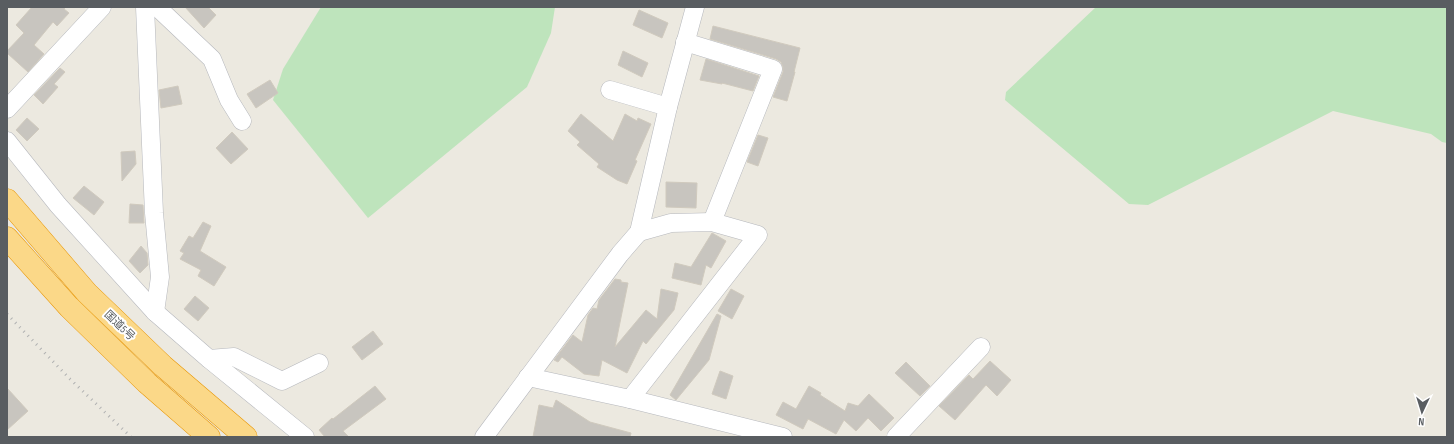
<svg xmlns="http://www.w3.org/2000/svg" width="1454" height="444" viewBox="0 0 1454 444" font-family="'Sofia Sans Condensed','Noto Sans JP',sans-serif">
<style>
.green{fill:#bee4bc}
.building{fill:#c8c5bf;stroke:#d0cabe}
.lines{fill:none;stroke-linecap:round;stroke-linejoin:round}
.minor-casing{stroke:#b6b8bd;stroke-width:19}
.highway-casing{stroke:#e89604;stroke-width:23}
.minor{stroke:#fff;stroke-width:18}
.highway{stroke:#fbd888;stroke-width:22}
.rail{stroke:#b1b2b2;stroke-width:3;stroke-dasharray:1 5;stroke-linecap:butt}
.labels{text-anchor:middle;stroke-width:4;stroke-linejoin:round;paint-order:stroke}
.street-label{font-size:11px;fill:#595d61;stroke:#fff}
</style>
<rect width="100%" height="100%" fill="#ece9e0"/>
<g class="green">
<path d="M 321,7 L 555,7 L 551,33 L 527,87 L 368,218 L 273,100 L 283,69 Z"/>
<path d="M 1096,7 L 1447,7 L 1447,143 L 1442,142 L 1431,134 L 1333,111 L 1148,205 L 1129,204 L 1005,100 L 1006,92 Z"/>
</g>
<g class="building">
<path d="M 32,7 L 66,7 L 64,9 L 69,13 L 57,26 L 53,22 L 34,45 L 44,54 L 28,72 L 7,53 L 7,51 L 24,33 L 16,25 Z"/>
<path d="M 185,7 L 208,7 L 216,15 L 204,28 Z"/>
<path d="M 639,10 L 668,23 L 662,38 L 633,25 Z"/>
<path d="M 713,26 L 800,48 L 794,72 L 795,72 L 787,101 L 773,97 L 783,72 L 783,67 L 781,62 L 776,59 L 710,39 Z"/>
<path d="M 623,51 L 648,63 L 642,77 L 618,65 Z"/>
<path d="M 706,59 L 759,76 L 753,91 L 722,83 L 722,84 L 700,80 Z"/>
<path d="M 60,68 L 65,72 L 54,84 L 58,87 L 43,104 L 34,95 Z"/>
<path d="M 270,80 L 278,93 L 256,108 L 247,94 Z"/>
<path d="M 178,86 L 182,104 L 161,108 L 159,90 Z"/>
<path d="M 581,114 L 613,141 L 625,114 L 637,121 L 638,118 L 651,124 L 635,160 L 637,161 L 627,184 L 617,180 L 597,167 L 599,164 L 577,145 L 580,142 L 568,131 Z"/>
<path d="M 27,118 L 39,129 L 27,141 L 16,130 Z"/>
<path d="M 232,132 L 248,149 L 231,164 L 216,148 Z"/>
<path d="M 758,135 L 768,138 L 758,166 L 747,162 Z"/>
<path d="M 135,151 L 136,164 L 122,181 L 121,152 Z"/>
<path d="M 666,182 L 697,183 L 696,208 L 666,207 Z"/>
<path d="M 84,186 L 104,202 L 94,215 L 73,198 Z"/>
<path d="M 130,204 L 143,205 L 144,223 L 129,223 Z"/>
<path d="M 203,222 L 211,226 L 200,251 L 226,267 L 214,286 L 198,276 L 201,270 L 180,259 L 184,253 L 180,251 L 189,236 L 193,238 Z"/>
<path d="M 712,233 L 726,241 L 711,268 L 706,265 L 701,285 L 672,278 L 675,263 L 691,267 Z"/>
<path d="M 141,246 L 147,253 L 148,265 L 140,273 L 129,261 Z"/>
<path d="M 615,279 L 621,280 L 621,282 L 628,283 L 615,347 L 646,310 L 657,319 L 661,289 L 678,293 L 674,310 L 646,344 L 643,341 L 627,373 L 602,360 L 599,376 L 584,374 L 562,357 L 558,362 L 554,360 L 573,335 L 582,342 L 588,315 L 593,308 L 597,309 L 599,300 Z"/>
<path d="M 731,289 L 744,296 L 732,319 L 718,311 Z"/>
<path d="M 195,296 L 209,308 L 198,321 L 184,309 Z"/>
<path d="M 717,314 L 721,316 L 709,360 L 676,400 L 670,395 Z"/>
<path d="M 373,331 L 383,344 L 362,360 L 352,347 Z"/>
<path d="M 990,361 L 1011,380 L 997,396 L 986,385 L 955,420 L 939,406 L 969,375 L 973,379 Z"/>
<path d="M 906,362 L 930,386 L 920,396 L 895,373 Z"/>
<path d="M 720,371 L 733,376 L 726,399 L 712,394 Z"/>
<path d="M 375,386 L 386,399 L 343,431 L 349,437 L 325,437 L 319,430 L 332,418 L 333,419 Z"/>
<path d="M 809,386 L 821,393 L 820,395 L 845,411 L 848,403 L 858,406 L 869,394 L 894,418 L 881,431 L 868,418 L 856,431 L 844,420 L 836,434 L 808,419 L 803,429 L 776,415 L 783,402 L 796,409 Z"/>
<path d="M 7,388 L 28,411 L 7,430 Z"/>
<path d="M 556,400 L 590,422 L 631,433 L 630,437 L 533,437 L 539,405 L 553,408 Z"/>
</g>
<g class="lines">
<defs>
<g id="minor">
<path d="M 145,7 L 154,213 L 160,277 L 155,312"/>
<path d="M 157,7 L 212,59 L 229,100 L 242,121"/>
<path d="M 685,42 L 773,69 L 712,222"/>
<path d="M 610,90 L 668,107"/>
<path d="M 7,109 L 102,7"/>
<path d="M 7,141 L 58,205 L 155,312 L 209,359 L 305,437"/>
<path d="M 209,359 L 234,357 L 282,381 L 319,363"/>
<path d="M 528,377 L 630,399 L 783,437"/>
<path d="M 630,399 L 758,235 L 712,222 L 671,223 L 639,232"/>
<path d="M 484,437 L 620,254 L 639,232 L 668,107 L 695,7"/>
<path d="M 896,437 L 981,347"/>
</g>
<g id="highway">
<path d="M 7,200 L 87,293 L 163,366 L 246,437"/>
<path d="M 7,238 L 69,307 L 147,383 L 209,437"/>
</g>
</defs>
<use href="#minor" class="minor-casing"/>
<use href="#highway" class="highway-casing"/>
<use href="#minor" class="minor"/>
<use href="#highway" class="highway"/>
<path class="rail" d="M 7,314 L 70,379 L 131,437"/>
</g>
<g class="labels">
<g class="street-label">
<text transform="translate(120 325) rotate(44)" y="4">国道5号</text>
</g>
</g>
<rect width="1454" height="444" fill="none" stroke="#595d61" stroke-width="16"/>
<g transform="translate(1422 412) rotate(184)" stroke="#ffffff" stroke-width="3" paint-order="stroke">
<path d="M0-3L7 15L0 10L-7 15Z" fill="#595d61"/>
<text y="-6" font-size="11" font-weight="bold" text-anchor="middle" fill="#595d61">N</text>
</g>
</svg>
